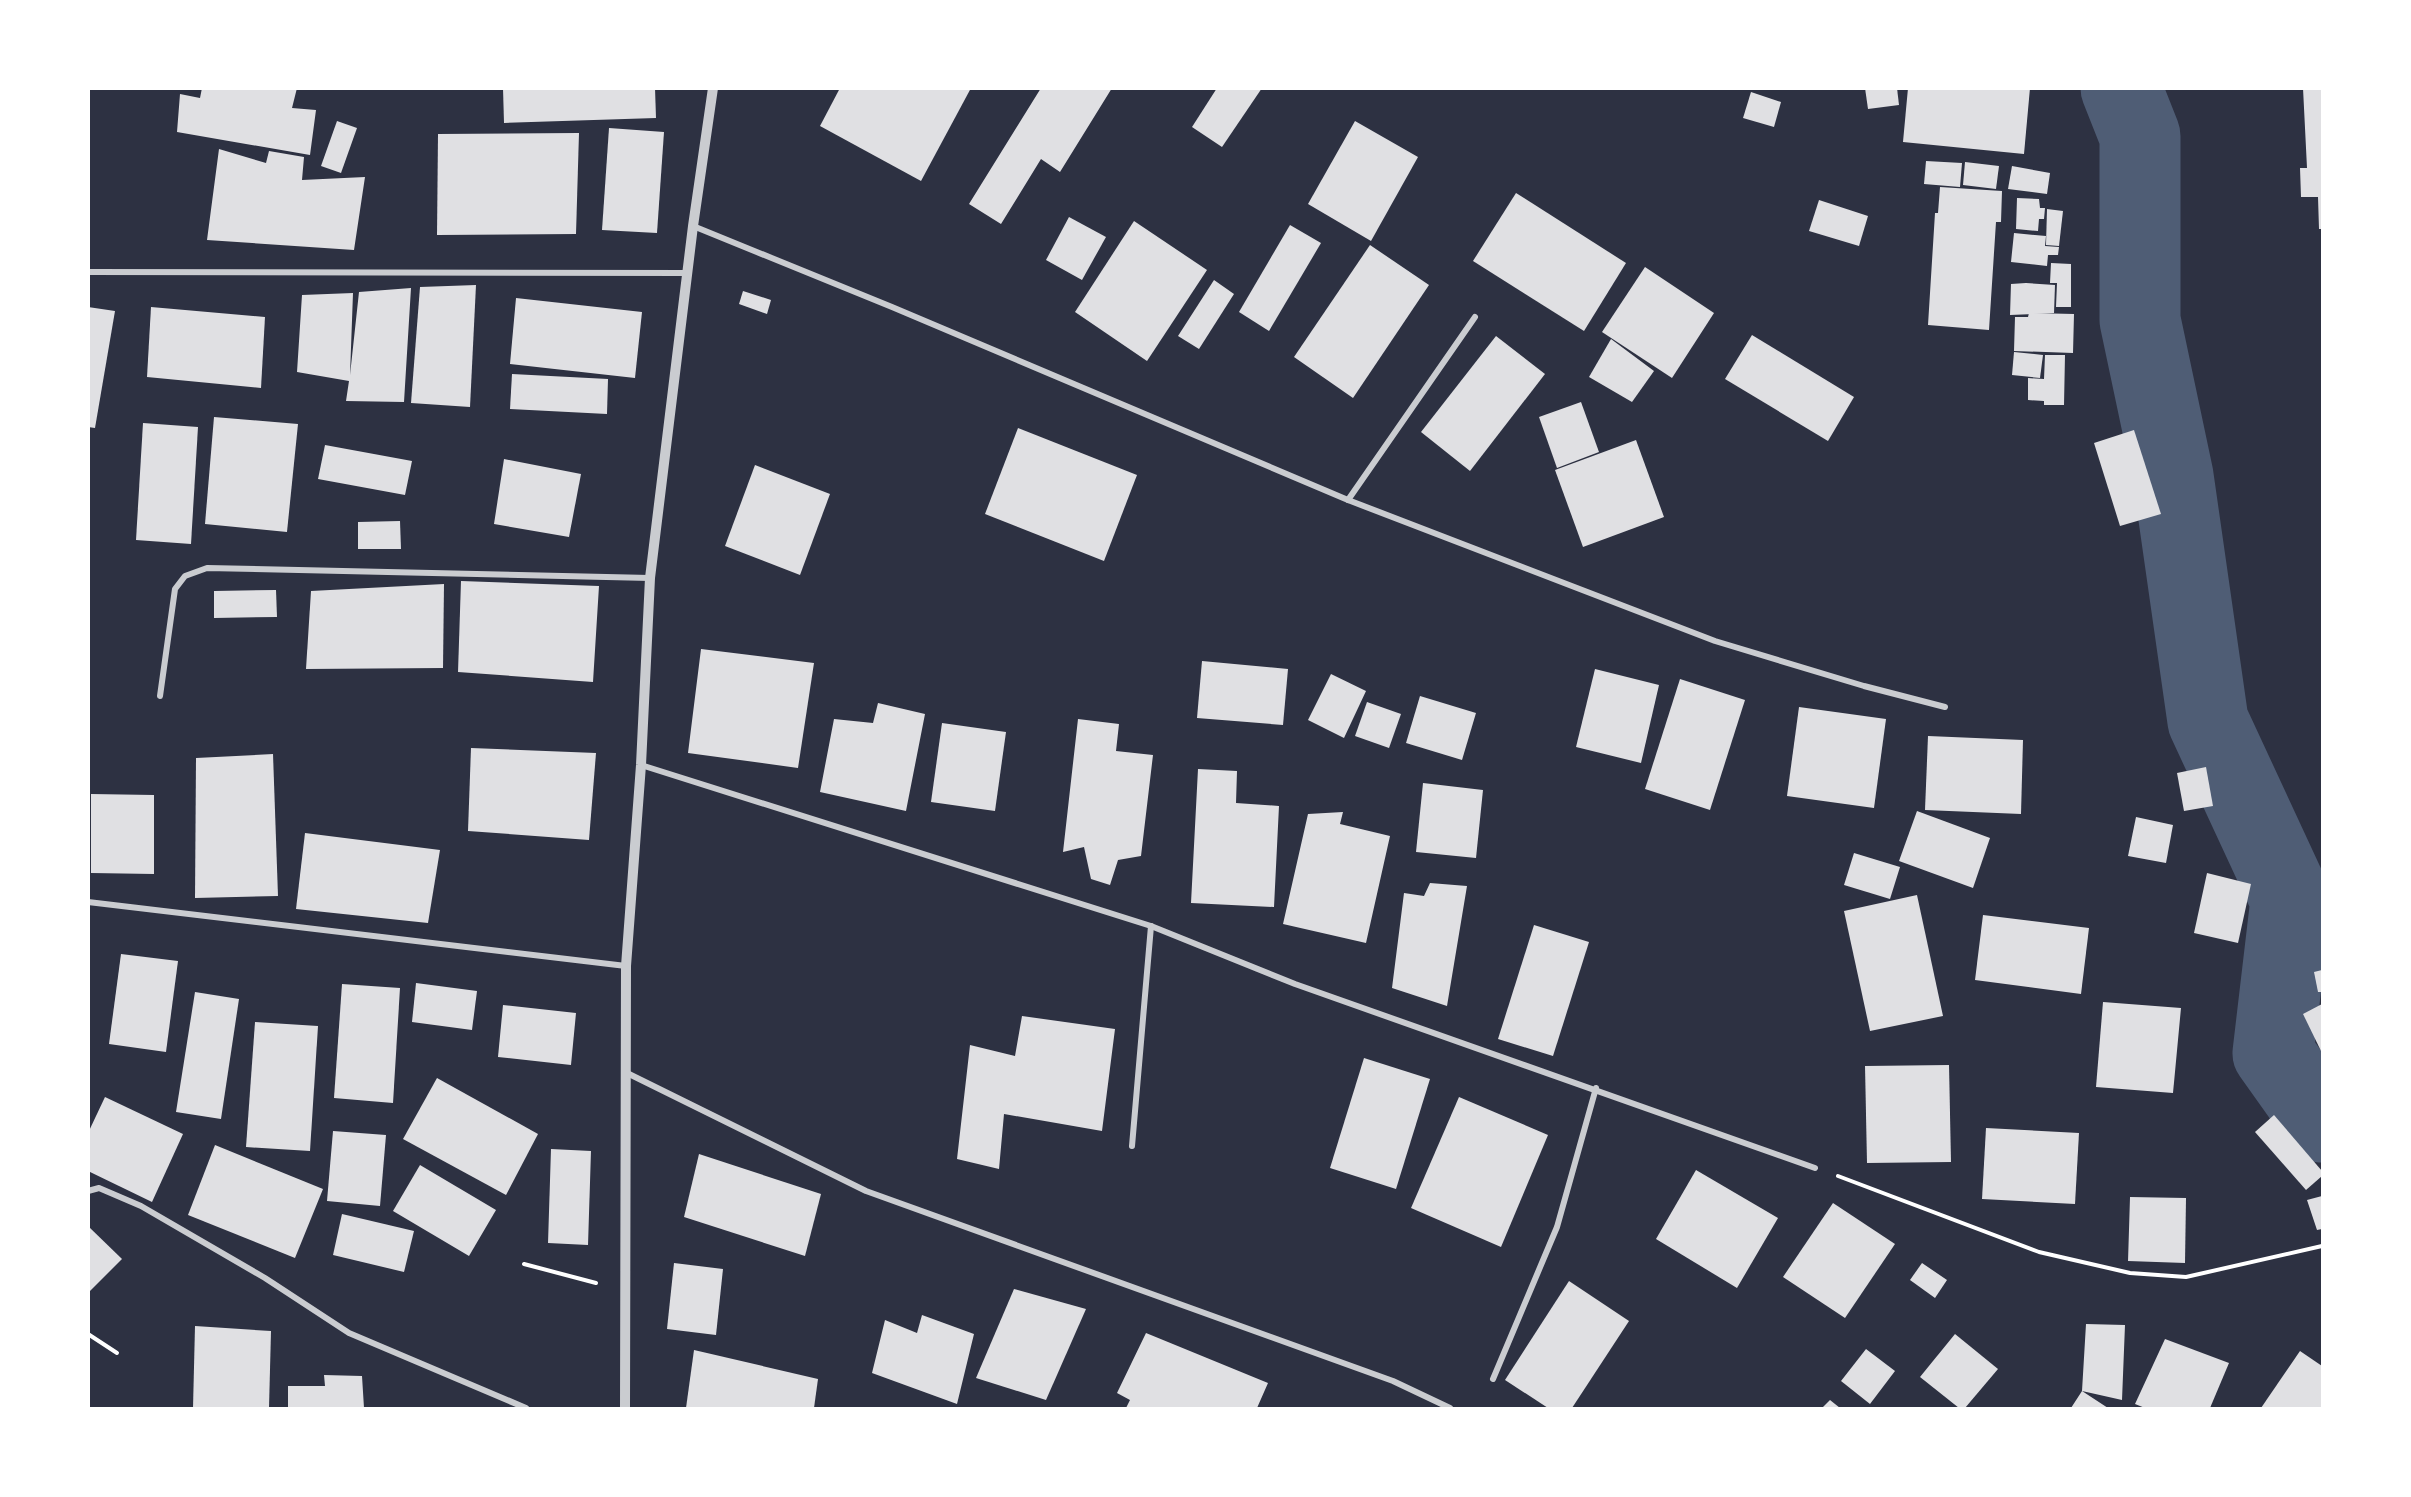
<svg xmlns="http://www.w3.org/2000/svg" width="2411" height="1497" viewBox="0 0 2411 1497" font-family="'Public Sans',sans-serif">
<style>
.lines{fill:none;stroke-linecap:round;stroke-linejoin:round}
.river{stroke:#4f5d75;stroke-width:81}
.building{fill:#e0e0e3}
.path{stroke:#fff;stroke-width:4}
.minor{stroke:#caccd0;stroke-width:6}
.tertiary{stroke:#caccd0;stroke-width:10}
</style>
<rect width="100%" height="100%" fill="#2d3142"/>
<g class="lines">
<path class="river" d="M 2121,88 L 2140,136 L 2140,320 L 2173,476 L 2208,721 L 2291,900 L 2273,1053 L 2322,1122"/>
</g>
<g class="building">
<path d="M 202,88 L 297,88 L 292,108 L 316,110 L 310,155 L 177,132 L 180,94 L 200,98 Z"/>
<path d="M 503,88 L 655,88 L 656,118 L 504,123 Z"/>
<path d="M 840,88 L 971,88 L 921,181 L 820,126 Z"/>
<path d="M 1041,88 L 1112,88 L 1060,172 L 1041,159 L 1001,224 L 969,204 Z"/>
<path d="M 1217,88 L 1262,88 L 1222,147 L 1192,127 Z"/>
<path d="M 1865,88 L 1897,88 L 1899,105 L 1868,109 Z"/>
<path d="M 1908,88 L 2030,88 L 2024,154 L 1903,142 Z"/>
<path d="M 2303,88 L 2322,88 L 2322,229 L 2319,229 L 2318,197 L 2301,197 L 2300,168 L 2307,168 Z"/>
<path d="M 1751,92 L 1781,102 L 1774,127 L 1743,118 Z"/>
<path d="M 337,121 L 357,128 L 341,173 L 321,166 Z"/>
<path d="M 1355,121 L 1418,157 L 1371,241 L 1308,204 Z"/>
<path d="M 609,128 L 664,132 L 657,233 L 602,230 Z"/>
<path d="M 579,133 L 576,234 L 437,235 L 438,134 Z"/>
<path d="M 219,149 L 266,163 L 269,151 L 304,157 L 302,180 L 365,177 L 354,250 L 207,240 Z"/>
<path d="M 1926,161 L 1962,163 L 1960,187 L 1924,184 Z"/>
<path d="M 1965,162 L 1999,166 L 1996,189 L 1963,185 Z"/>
<path d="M 2012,166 L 2050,173 L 2047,194 L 2008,189 Z"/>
<path d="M 1940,187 L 2002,191 L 2001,222 L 1996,222 L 1989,330 L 1928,325 L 1935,213 L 1938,213 Z"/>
<path d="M 1516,193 L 1626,263 L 1584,331 L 1473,261 Z"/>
<path d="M 2017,198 L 2039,199 L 2040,208 L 2045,208 L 2044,219 L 2039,219 L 2038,231 L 2016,229 Z"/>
<path d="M 1819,200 L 1868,216 L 1859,246 L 1809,231 Z"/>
<path d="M 2047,209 L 2063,211 L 2059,246 L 2046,245 Z"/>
<path d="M 1069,217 L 1106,237 L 1082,280 L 1046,260 Z"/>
<path d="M 1134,221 L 1207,270 L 1147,361 L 1075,312 Z"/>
<path d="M 1290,225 L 1321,243 L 1269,331 L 1239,312 Z"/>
<path d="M 2014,233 L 2046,236 L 2045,246 L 2059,247 L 2058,255 L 2048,255 L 2047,266 L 2011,262 Z"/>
<path d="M 1370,245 L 1429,285 L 1353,398 L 1294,357 Z"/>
<path d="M 2051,263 L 2071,264 L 2071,307 L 2056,307 L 2057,283 L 2050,283 Z"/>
<path d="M 1645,267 L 1714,313 L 1672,378 L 1602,332 Z"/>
<path d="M 1214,280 L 1234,294 L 1199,349 L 1178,336 Z"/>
<path d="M 2026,283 L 2055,285 L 2054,313 L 2010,315 L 2011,284 Z"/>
<path d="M 476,285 L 470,407 L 411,403 L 420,287 Z"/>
<path d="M 411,288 L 404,402 L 346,401 L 349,381 L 297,372 L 302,295 L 353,293 L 350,375 L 359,292 Z"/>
<path d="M 743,291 L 771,300 L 767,314 L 739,304 Z"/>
<path d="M 516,298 L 642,312 L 635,378 L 510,364 Z"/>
<path d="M 88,307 L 115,311 L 95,428 L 88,427 Z"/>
<path d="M 151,307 L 265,317 L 261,388 L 147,377 Z"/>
<path d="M 2029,313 L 2074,314 L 2073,353 L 2014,351 L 2015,317 L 2028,317 Z"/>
<path d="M 1752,335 L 1854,397 L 1828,441 L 1725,379 Z"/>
<path d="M 1496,336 L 1545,374 L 1470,471 L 1421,432 Z"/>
<path d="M 1611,339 L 1654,371 L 1632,402 L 1589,377 Z"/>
<path d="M 2014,352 L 2043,355 L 2040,378 L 2012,375 Z"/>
<path d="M 2045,355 L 2065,355 L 2064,405 L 2044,405 L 2044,401 L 2028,400 L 2028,378 L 2044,379 Z"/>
<path d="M 512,374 L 608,379 L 607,414 L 510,409 Z"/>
<path d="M 1581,402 L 1599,452 L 1557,468 L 1539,417 Z"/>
<path d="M 214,417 L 298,424 L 287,532 L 205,524 Z"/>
<path d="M 143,423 L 198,427 L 191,544 L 136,540 Z"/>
<path d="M 1018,428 L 1137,475 L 1104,561 L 985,514 Z"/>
<path d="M 2134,430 L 2161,514 L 2120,526 L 2094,443 Z"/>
<path d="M 1636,440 L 1664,517 L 1583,547 L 1555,470 Z"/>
<path d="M 325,445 L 412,461 L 405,495 L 318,479 Z"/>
<path d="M 504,459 L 581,474 L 569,537 L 494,524 Z"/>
<path d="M 755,465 L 830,494 L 800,575 L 725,546 Z"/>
<path d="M 400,521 L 401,549 L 358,549 L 358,522 Z"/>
<path d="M 461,581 L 599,586 L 593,682 L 458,672 Z"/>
<path d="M 444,584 L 443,668 L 306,669 L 311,591 Z"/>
<path d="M 276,590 L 277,617 L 214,618 L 214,591 Z"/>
<path d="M 701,649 L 814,663 L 798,768 L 688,753 Z"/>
<path d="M 1202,661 L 1288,669 L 1283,725 L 1197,718 Z"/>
<path d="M 1595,669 L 1659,685 L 1641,763 L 1576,747 Z"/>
<path d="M 1331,674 L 1366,691 L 1344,738 L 1308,720 Z"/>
<path d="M 1680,679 L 1745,700 L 1710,810 L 1645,789 Z"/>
<path d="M 1420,696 L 1476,713 L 1462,760 L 1406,743 Z"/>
<path d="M 1367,702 L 1401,714 L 1389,748 L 1355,736 Z"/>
<path d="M 878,703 L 925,714 L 906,811 L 820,792 L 834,719 L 873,723 Z"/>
<path d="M 1799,707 L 1886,719 L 1874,808 L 1787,796 Z"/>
<path d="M 1078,719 L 1119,724 L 1116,751 L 1153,755 L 1141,856 L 1118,860 L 1110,885 L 1091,879 L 1084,847 L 1063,852 Z"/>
<path d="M 942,723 L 1006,732 L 995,811 L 931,802 Z"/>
<path d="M 1928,736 L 2023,740 L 2021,814 L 1925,810 Z"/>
<path d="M 471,748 L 596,753 L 589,840 L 468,831 Z"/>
<path d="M 273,754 L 278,896 L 195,898 L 196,758 Z"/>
<path d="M 2206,767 L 2213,806 L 2184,811 L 2177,773 Z"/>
<path d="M 1198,769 L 1237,771 L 1236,803 L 1279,806 L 1274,907 L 1191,903 Z"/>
<path d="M 1423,783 L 1483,790 L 1476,858 L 1416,852 Z"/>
<path d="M 91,794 L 154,795 L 154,874 L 91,873 Z"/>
<path d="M 1917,811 L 1990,838 L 1973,888 L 1899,861 Z"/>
<path d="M 1343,812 L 1340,824 L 1390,836 L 1366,943 L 1283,924 L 1308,814 Z"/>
<path d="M 2136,817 L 2173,825 L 2166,863 L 2128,856 Z"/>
<path d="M 305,833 L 440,850 L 428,923 L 296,909 Z"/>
<path d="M 1854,853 L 1900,867 L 1890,899 L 1844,885 Z"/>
<path d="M 2207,873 L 2251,884 L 2238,943 L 2194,933 Z"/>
<path d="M 1430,883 L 1467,886 L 1447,1006 L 1392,988 L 1404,893 L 1424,896 Z"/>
<path d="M 1917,895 L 1943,1016 L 1870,1031 L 1844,911 Z"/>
<path d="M 1983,915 L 2089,928 L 2081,994 L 1975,980 Z"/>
<path d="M 1534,925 L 1589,942 L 1553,1056 L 1498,1039 Z"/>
<path d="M 121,954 L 178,961 L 166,1052 L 109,1044 Z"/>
<path d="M 2322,970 L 2322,992 L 2318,992 L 2314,972 Z"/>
<path d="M 416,983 L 477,991 L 472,1030 L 412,1022 Z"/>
<path d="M 342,984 L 400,988 L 393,1103 L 334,1098 Z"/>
<path d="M 195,992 L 239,999 L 221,1119 L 176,1112 Z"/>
<path d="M 2103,1002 L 2181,1008 L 2173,1093 L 2096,1087 Z"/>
<path d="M 2322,1004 L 2322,1053 L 2303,1014 Z"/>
<path d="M 503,1005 L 576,1013 L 571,1065 L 498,1057 Z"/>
<path d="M 1022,1016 L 1115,1029 L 1102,1131 L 1004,1114 L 999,1169 L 957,1159 L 970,1045 L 1015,1056 Z"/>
<path d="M 255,1022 L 318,1026 L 310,1151 L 246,1147 Z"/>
<path d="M 1364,1058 L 1430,1079 L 1396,1189 L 1330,1168 Z"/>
<path d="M 1949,1065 L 1951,1162 L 1867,1163 L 1865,1066 Z"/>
<path d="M 437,1078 L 538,1134 L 506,1195 L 403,1139 Z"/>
<path d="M 105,1097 L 183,1134 L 152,1202 L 88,1171 L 88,1133 Z"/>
<path d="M 1459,1097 L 1548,1135 L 1501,1247 L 1411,1208 Z"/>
<path d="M 2274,1115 L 2322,1171 L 2322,1176 L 2306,1190 L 2255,1132 Z"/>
<path d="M 1986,1128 L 2079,1133 L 2075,1204 L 1982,1199 Z"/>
<path d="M 333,1131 L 386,1135 L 380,1206 L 327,1201 Z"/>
<path d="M 215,1145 L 323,1189 L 295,1258 L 188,1215 Z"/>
<path d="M 551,1149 L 591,1151 L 588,1245 L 548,1243 Z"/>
<path d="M 699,1154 L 821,1194 L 805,1256 L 684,1217 Z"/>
<path d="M 420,1165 L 496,1210 L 469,1256 L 393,1211 Z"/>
<path d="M 1696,1170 L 1778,1218 L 1737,1288 L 1656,1239 Z"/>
<path d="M 2322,1196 L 2322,1229 L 2317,1230 L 2307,1200 Z"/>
<path d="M 2130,1197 L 2186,1198 L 2185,1263 L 2128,1261 Z"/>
<path d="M 1833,1203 L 1895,1244 L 1845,1318 L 1783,1277 Z"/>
<path d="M 342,1214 L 414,1231 L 404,1272 L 333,1255 Z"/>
<path d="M 88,1226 L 122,1259 L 88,1293 Z"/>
<path d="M 674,1263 L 723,1269 L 716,1335 L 667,1329 Z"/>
<path d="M 1922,1263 L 1947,1280 L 1935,1298 L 1910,1280 Z"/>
<path d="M 1569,1281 L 1629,1321 L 1572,1408 L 1548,1408 L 1505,1380 Z"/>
<path d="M 1014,1289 L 1086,1309 L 1046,1400 L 976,1378 Z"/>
<path d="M 922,1315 L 974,1334 L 957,1404 L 872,1373 L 885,1320 L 917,1333 Z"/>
<path d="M 2086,1324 L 2125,1325 L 2122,1400 L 2082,1391 L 2108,1408 L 2071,1408 L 2082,1391 Z"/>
<path d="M 195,1326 L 271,1331 L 269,1408 L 193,1408 Z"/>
<path d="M 1146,1333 L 1268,1383 L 1257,1408 L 1126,1408 L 1130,1400 L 1117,1393 Z"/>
<path d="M 1955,1334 L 1998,1369 L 1965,1408 L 1959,1408 L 1920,1377 Z"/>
<path d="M 2165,1339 L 2229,1363 L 2210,1408 L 2145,1408 L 2135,1404 Z"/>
<path d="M 1866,1349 L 1895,1371 L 1870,1404 L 1841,1381 Z"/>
<path d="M 694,1350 L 818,1379 L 814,1408 L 686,1408 Z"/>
<path d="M 2300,1351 L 2322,1366 L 2322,1408 L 2261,1408 Z"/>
<path d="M 324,1375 L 362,1376 L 364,1408 L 288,1408 L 288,1386 L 325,1386 Z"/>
<path d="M 1830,1400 L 1840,1408 L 1822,1408 Z"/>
</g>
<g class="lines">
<g class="path">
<path d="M 1838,1176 L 2039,1252 L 2130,1273 L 2186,1277 L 2322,1246"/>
<path d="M 524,1264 L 596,1283"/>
<path d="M 88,1334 L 117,1353"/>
</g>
<g class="minor">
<path d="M 693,226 L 892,307 L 1348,500 L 1715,641 L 1864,686 L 1945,707"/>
<path d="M 88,272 L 687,273"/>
<path d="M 1348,500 L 1475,317"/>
<path d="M 160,696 L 175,589 L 185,576 L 207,568 L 650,578"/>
<path d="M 641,765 L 1151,926 L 1295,984 L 1815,1168"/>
<path d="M 88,902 L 626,966"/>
<path d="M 627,1073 L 866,1191 L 1393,1381 L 1450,1408"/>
<path d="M 1132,1146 L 1151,926"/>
<path d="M 88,1191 L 99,1188 L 141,1206 L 265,1278 L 349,1333 L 526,1408"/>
<path d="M 1493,1379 L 1557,1227 L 1596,1088"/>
</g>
<path class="tertiary" d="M 625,1408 L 626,966 L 641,765 L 650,578 L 693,226 L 713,88"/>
</g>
<rect width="2411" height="1497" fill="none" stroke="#ffffff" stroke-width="180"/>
</svg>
